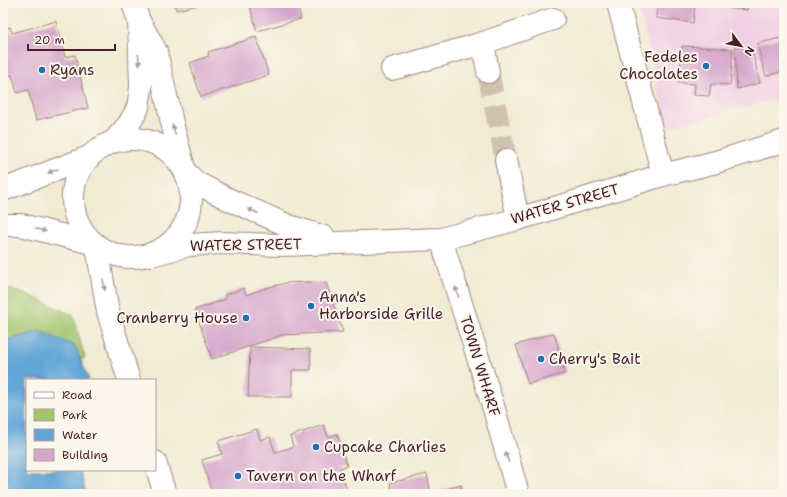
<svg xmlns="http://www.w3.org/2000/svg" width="787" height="497" viewBox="0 0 787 497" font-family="'Shantell Sans',sans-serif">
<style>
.built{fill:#f1d0e3}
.green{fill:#a2c46d;stroke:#76724c}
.water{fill:#62a6d7;stroke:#566281}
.building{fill:#d6a6cc}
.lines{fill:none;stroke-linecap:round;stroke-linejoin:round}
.minor-tunnel{stroke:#d0c2b1;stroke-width:22;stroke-dasharray:22 11;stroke-linecap:butt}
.minor-casing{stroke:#9e857f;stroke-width:24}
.major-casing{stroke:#9e857f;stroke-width:24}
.minor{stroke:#fff;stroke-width:22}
.major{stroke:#fff;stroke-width:22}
.oneway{fill:#ae9aa0}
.poi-dot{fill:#1f6fb2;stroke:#fbf7ec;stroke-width:1.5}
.labels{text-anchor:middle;stroke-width:4;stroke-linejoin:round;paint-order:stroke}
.poi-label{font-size:15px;fill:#4a1f2b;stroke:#fbf7ec;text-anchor:start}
.street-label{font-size:15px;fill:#4a1f2b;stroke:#fbf7ec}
</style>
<rect width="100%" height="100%" fill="#fbf7ec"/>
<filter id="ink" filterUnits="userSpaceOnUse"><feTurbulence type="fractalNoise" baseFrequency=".025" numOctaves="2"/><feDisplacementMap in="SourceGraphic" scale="8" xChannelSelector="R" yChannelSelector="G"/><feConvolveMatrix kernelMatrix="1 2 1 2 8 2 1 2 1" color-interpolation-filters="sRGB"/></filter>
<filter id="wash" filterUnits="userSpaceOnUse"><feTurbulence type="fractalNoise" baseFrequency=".012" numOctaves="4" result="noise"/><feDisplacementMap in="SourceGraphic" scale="16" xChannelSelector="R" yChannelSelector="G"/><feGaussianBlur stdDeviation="0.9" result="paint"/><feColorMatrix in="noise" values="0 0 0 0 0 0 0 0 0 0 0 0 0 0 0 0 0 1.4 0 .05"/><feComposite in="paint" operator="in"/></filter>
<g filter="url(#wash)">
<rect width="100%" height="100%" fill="#f1ebd3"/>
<path class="built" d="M 638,3 L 784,3 L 784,97 L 667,128 Z"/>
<path class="green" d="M 3,287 L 33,297 L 73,315 L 85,358 L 3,387 Z"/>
<path class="water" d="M 40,331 L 75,346 L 89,380 L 27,380 L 27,470 L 80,470 L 86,494 L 3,494 L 3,341 Z"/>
<g id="blocks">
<g class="building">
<path d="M 175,3 L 203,3 L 203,4 L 176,10 Z"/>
<path d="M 249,3 L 297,3 L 301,19 L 257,31 Z"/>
<path d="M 657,3 L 686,3 L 685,6 L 695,7 L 693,23 L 656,18 Z"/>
<path d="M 731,3 L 748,3 L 747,10 L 730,8 Z"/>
<path d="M 56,21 L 65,57 L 75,55 L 88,108 L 36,120 L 28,90 L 17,93 L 12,75 L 7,76 L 3,64 L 3,29 L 10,27 L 12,33 Z"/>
<path d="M 256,37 L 269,75 L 201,97 L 190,63 L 209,56 L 208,52 Z"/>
<path d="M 784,37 L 784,71 L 766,76 L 757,44 Z"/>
<path d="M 682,46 L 733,49 L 730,85 L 711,84 L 709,96 L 694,95 L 695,84 L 679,83 Z"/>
<path d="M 735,47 L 752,50 L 760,83 L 737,89 Z"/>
<path d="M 306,282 L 326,283 L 343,332 L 282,335 L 212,359 L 195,310 L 226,299 L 225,295 L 244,288 L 246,295 L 266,288 L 286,283 Z"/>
<path d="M 554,333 L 565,373 L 528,384 L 516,345 Z"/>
<path d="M 250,347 L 310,349 L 311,370 L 292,370 L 292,397 L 248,397 Z"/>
<path d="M 324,425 L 328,437 L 337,434 L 347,466 L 340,468 L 348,494 L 212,494 L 202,460 L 222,454 L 218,441 L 257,429 L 260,440 L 270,437 L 275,452 L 293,447 L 290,436 Z"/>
<path d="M 427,474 L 431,493 L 461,485 L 463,494 L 385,494 L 392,492 L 390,483 Z"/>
</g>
</g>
</g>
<g filter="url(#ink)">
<use href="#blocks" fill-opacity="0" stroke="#9e857f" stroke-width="1"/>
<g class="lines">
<path class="minor-tunnel" d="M 488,72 L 506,160"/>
<defs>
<g id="minor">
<path d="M 133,3 L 139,21 L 156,51 L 173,127 L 184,168"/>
<path d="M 618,3 L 663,175"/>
<path d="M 483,43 L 553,19"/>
<path d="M 392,69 L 483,43 L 488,72"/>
<path d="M 114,141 L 129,124 L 138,108 L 141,87 L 139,21"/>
<path d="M 506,160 L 518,219"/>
<path d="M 441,239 L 494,409 L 518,494"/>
<path d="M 97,247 L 108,312 L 129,380"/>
<path d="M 155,462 L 165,494"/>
</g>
<g id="major">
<circle cx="132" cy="198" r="59"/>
<path d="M 187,174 L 197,183 L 228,199 L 289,226 L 324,237"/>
<path d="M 3,190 L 89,157"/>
<path d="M 3,225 L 21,225 L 92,243"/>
<path d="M 151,255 L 189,245 L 221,243 L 283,245 L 441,239 L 518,219 L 663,175 L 716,162 L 784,141"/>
</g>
</defs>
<use href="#minor" class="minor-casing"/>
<use href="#major" class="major-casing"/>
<use href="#minor" class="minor"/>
<use href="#major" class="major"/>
</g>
<defs><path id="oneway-solid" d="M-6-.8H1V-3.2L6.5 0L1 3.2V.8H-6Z"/></defs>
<g class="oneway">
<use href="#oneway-solid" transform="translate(139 60) rotate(84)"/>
<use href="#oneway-solid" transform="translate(174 130) rotate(-104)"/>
<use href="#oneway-solid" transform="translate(53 171) rotate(159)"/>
<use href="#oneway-solid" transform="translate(253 211) rotate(-156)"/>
<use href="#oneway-solid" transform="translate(41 230) rotate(15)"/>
<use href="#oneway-solid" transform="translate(104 285) rotate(80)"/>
<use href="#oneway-solid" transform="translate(457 292) rotate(-107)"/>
<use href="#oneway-solid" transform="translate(507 457) rotate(-107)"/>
</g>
</g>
<g class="poi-dot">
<circle cx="706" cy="66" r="4"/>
<circle cx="42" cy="70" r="4"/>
<circle cx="311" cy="306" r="4"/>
<circle cx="246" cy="318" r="4"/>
<circle cx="541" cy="359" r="4"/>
<circle cx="316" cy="447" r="4"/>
<circle cx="238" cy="476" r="4"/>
</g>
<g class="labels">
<g class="poi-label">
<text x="698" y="62" text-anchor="end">Fedeles<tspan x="698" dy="17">Chocolates</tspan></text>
<text x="50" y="75">Ryans</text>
<text x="319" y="302">Anna's<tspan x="319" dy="17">Harborside Grille</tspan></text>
<text x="238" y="323" text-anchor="end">Cranberry House</text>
<text x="549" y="364">Cherry's Bait</text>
<text x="324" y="452">Cupcake Charlies</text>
<text x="246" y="481">Tavern on the Wharf</text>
</g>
<g class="street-label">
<text transform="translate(565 204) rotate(-16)" y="5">WATER STREET</text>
<text transform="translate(246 245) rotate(-1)" y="5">WATER STREET</text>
<text transform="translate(480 366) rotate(73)" y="5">TOWN WHARF</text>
</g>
</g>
<rect width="787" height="497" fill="none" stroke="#fbf7ec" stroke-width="16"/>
<rect x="26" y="379" width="130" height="92" fill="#fbf7ec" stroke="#b4a19f"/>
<rect x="34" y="392" width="20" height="6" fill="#ffffff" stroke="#b4a19f"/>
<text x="62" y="399" font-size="12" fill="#4a1f2b">Road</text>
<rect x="34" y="409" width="20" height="12" fill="#a2c46d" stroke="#b4a19f"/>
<text x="62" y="419" font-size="12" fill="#4a1f2b">Park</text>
<rect x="34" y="429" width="20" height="12" fill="#62a6d7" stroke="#b4a19f"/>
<text x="62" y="439" font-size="12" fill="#4a1f2b">Water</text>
<rect x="34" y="449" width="20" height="12" fill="#d6a6cc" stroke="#b4a19f"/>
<text x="62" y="459" font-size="12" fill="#4a1f2b">Building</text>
<g transform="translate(741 46) rotate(122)" stroke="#fbf7ec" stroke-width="3" paint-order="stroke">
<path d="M0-3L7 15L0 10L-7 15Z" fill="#4a1f2b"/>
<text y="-6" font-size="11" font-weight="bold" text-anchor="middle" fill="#4a1f2b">N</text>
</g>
<path d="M28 44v6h87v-6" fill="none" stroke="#4a1f2b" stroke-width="2"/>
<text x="34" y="44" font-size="12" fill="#4a1f2b" stroke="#fbf7ec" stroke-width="3" paint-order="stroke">20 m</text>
</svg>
